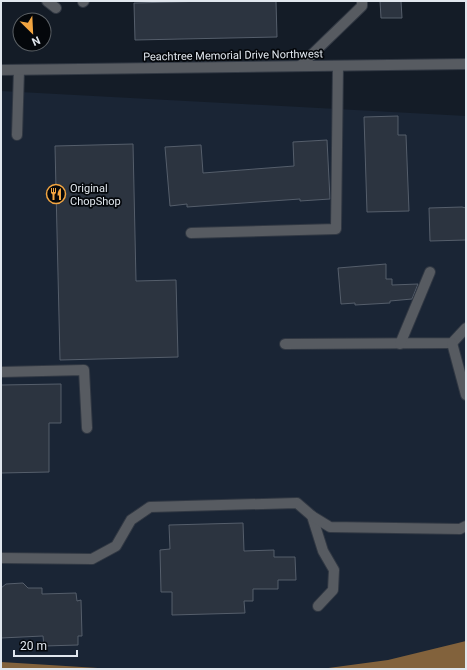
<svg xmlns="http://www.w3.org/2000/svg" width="467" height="670" viewBox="0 0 467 670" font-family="Roboto,sans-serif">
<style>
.built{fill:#1a2535}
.water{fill:#82623c}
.building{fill:#2c3440;stroke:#555e6b}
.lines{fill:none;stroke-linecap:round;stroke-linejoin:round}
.service-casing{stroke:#313843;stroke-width:12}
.minor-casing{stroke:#313843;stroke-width:12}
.service{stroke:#575b61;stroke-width:10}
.minor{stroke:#575b61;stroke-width:10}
.labels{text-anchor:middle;stroke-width:3.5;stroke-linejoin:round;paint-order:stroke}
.street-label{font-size:11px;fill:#e1e7ee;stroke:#04070b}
.poi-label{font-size:11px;fill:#e1e7ee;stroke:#04070b;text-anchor:start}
</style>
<rect width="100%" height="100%" fill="#141c27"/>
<path class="built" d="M 1,91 L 466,116 L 466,669 L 1,669 Z"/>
<g class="water">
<path d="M 466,641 L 466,669 L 321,669 L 388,660 Z"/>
<path d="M 1,662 L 114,669 L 1,669 Z"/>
</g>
<g class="building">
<path d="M 209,1 L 276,1 L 277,37 L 135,40 L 134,3 Z"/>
<path d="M 380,1 L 401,1 L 402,18 L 381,18 Z"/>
<path d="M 398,116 L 398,135 L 406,135 L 409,211 L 367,212 L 364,117 Z"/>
<path d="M 327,140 L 330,199 L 300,201 L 300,199 L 187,207 L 187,204 L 170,206 L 165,147 L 201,145 L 203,173 L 294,166 L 293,142 Z"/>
<path d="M 133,144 L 136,281 L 176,280 L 178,357 L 60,360 L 55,146 Z"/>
<path d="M 462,207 L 466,208 L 466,240 L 430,241 L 429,208 Z"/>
<path d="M 386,264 L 386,279 L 392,279 L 392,285 L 418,284 L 412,299 L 390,301 L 390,303 L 355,305 L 355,303 L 341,304 L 338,268 Z"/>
<path d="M 61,384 L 61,423 L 49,423 L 49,472 L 1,473 L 1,385 Z"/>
<path d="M 243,523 L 244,551 L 274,550 L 274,557 L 295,557 L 296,580 L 278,580 L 278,589 L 253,589 L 253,601 L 244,601 L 245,613 L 172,615 L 172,592 L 161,592 L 160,550 L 170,549 L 169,525 Z"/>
<path d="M 23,583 L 28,588 L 42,588 L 42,594 L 76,593 L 77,601 L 81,600 L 82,636 L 78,636 L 78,645 L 44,646 L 43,636 L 1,638 L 1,588 L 6,584 Z"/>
</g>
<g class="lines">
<defs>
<g id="service">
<path d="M 47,1 L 56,8"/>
<path d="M 83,2 L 84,1"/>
<path d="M 300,66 L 362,6 L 362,1"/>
<path d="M 17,135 L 19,70"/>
<path d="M 191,233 L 336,229 L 338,66"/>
<path d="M 285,344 L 452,343 L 466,328"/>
<path d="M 400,344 L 430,272"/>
<path d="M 1,372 L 84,370 L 87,428"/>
<path d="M 312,516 L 323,551 L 334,570 L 333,590 L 318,606"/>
</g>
<g id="minor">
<path d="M 1,70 L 466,64"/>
<path d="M 452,343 L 466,395"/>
<path d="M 1,558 L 92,559 L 116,546 L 131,520 L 150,507 L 297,503 L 312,516 L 330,527 L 460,529 L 466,526"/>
</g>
</defs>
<use href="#service" class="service-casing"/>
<use href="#minor" class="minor-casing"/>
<use href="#service" class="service"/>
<use href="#minor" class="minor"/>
</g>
<defs>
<symbol id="restaurant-ring" viewBox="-11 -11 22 22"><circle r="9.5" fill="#04070b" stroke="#f2a541" stroke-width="1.5"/><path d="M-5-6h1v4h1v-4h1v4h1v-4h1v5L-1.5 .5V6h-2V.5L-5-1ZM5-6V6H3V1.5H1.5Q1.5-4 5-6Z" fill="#f2a541"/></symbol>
</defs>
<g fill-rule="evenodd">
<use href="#restaurant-ring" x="45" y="183" width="22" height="22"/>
</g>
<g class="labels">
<g class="street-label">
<text transform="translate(233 55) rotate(-1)" y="4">Peachtree Memorial Drive Northwest</text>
</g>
<g class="poi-label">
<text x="70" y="192">Original<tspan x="70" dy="13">ChopShop</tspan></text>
</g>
</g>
<rect width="467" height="670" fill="none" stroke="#e1e7ee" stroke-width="4"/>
<g transform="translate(32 32) rotate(156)"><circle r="19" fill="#04070b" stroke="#5c6166"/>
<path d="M0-3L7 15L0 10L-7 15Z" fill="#f2a541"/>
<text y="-6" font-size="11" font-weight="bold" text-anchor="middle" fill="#e1e7ee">N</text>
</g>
<path d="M14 650v6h63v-6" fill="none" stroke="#e1e7ee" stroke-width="2"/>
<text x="20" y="650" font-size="12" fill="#e1e7ee" stroke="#04070b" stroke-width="3" paint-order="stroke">20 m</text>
</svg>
